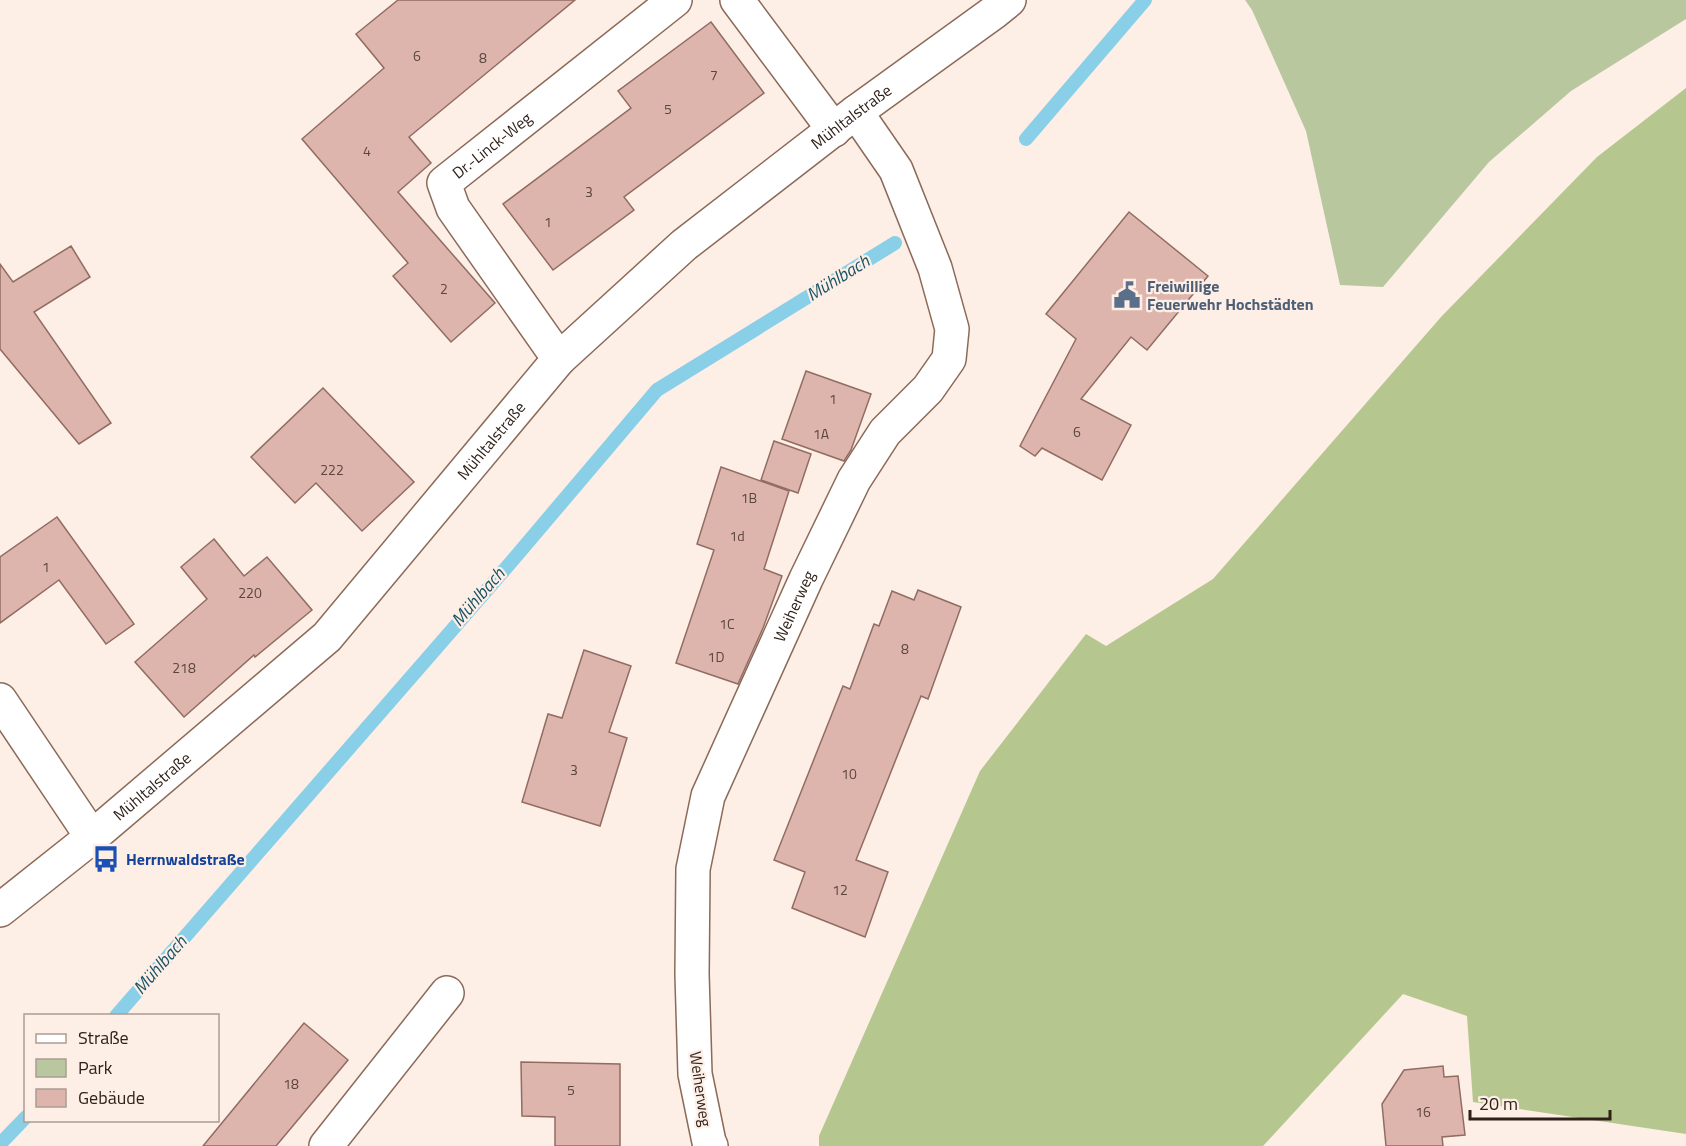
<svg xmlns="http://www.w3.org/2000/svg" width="1686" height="1146" viewBox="0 0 1686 1146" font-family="'Titillium Web',sans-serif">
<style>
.green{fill:#b9c79f}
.forest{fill:#b5c78f}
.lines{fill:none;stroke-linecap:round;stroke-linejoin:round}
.stream{stroke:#89cfe7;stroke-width:14}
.building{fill:#deb5ac;stroke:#916c63;stroke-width:1.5}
.street-casing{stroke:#8b6a58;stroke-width:36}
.secondary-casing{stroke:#8b6a58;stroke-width:36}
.street{stroke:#fff;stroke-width:33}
.secondary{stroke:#fff;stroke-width:33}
.labels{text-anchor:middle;stroke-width:4.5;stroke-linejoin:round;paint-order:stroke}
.number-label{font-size:14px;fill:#5b463e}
.street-label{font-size:16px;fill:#2f211a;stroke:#fdeee6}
.service-label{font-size:16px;font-weight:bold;fill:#4e5e75;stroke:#fdeee6;text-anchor:start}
.transit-label{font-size:16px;font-weight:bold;fill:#164399;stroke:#fdeee6;text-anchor:start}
.water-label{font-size:18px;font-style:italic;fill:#195365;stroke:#fdeee6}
</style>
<rect width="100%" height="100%" fill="#fdeee6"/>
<path class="green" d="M 1245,0 L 1686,0 L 1686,19 L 1571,91 L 1489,162 L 1383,287 L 1340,285 L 1306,131 L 1252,10 Z"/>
<path class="forest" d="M 1686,88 L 1686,1134 L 1473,1102 L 1467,1016 L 1403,994 L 1263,1146 L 819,1146 L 819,1136 L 980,771 L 1086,634 L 1106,646 L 1213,579 L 1441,317 L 1597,157 Z"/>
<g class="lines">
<g class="stream">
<path d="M 1026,139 L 1145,0"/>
<path d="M 116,1016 L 512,561 L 657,390 L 895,243"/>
<path d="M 0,1144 L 26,1117"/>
</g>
</g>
<g class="building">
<path d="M 398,0 L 575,0 L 409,137 L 431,163 L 398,192 L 495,303 L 451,342 L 393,276 L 408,263 L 302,139 L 384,68 L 356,34 Z"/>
<path d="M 711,22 L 764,93 L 624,197 L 634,210 L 553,270 L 503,204 L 631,108 L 618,91 Z"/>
<path d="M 1129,212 L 1208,276 L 1147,350 L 1131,337 L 1081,399 L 1131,425 L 1102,480 L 1042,448 L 1035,456 L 1020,446 L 1076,339 L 1046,314 Z"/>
<path d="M 71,246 L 90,277 L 34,312 L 111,423 L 79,444 L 0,349 L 0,264 L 13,282 Z"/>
<path d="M 806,371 L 871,394 L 851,450 L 844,461 L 782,439 Z"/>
<path d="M 323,388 L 414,482 L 362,531 L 316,483 L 295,503 L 251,457 Z"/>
<path d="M 774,441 L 811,454 L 798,493 L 761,480 Z"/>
<path d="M 721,467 L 789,491 L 764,569 L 782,576 L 763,628 L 738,684 L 676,663 L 714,550 L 697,544 Z"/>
<path d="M 57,517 L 134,624 L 106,644 L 59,580 L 0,623 L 0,557 Z"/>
<path d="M 214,539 L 244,576 L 267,557 L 312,610 L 255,657 L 254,655 L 184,717 L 135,662 L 207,599 L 181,567 Z"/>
<path d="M 918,590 L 961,607 L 928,699 L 921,696 L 856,860 L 888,872 L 865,937 L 792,908 L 805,872 L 774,860 L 843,686 L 850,689 L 874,624 L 879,626 L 892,591 L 914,600 Z"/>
<path d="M 584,650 L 631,666 L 609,732 L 627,738 L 600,826 L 522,802 L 548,714 L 562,718 Z"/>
<path d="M 304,1023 L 348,1060 L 276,1146 L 203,1146 Z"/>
<path d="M 521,1062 L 620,1064 L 620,1146 L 555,1146 L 555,1117 L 522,1116 Z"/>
<path d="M 1443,1066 L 1444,1077 L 1458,1076 L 1465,1135 L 1442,1137 L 1443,1146 L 1386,1146 L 1382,1104 L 1404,1070 Z"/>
</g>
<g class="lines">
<defs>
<g id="street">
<path d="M 737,0 L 834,130"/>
<path id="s1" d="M 559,359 L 453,208 L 444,183 L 675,0"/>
<path d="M 0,700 L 92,837"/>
<path d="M 326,1146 L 447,993"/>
<path id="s2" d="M 711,1146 L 709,1142 L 695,1074 L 692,974 L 693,869 L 708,796 L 806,579 L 854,480 L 885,432 L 928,389 L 949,359 L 952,329 L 935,268 L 896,170 L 856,112"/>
</g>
<g id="secondary">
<path id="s3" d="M 0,910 L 92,837 L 327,637 L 559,359 L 684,245 L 856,112 L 993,13 L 1009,0"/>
</g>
</defs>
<use href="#street" class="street-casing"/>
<use href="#secondary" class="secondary-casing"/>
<use href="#street" class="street"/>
<use href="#secondary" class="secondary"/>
</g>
<defs>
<symbol id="civic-bare" viewBox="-9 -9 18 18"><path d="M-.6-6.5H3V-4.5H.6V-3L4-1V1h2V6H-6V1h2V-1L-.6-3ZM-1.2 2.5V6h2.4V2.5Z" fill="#5c6f8a" stroke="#fdeee6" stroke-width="2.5" paint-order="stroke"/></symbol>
<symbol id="bus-bare" viewBox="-9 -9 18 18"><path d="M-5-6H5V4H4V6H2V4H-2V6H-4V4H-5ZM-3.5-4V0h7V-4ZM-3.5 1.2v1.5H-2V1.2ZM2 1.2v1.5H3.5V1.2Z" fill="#1a4fb4" stroke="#fdeee6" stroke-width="2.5" paint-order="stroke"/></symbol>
</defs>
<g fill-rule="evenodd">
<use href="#civic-bare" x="1108" y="276" width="38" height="38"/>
<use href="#bus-bare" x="87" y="840" width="38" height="38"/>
</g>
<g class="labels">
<g class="number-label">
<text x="417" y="61">6</text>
<text x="483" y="63">8</text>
<text x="714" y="80">7</text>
<text x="668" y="114">5</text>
<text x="367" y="156">4</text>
<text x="589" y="197">3</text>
<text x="548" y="227">1</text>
<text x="444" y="294">2</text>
<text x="833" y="404">1</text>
<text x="1077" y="437">6</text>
<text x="821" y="439">1A</text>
<text x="332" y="475">222</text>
<text x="749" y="503">1B</text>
<text x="737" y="541">1d</text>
<text x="46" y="572">1</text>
<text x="250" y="598">220</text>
<text x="727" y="629">1C</text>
<text x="905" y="654">8</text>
<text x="716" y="662">1D</text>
<text x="184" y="673">218</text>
<text x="574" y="775">3</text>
<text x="849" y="779">10</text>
<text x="840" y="895">12</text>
<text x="291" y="1089">18</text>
<text x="571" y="1095">5</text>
<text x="1423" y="1117">16</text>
</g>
<g class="street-label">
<text dy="6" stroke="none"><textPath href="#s3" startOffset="1168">Mühltalstraße</textPath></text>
<text dy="6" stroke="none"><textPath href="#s1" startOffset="272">Dr.-Linck-Weg</textPath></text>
<text dy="6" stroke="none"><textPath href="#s3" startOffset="682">Mühltalstraße</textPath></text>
<text dy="6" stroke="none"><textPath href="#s2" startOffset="562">Weiherweg</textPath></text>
<text dy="6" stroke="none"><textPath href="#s3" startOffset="196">Mühltalstraße</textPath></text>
<text transform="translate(701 1089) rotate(82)" y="6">Weiherweg</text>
</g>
<g class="service-label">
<text x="1147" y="292">Freiwillige<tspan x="1147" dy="18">Feuerwehr Hochstädten</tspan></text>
</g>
<g class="transit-label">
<text x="126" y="865">Herrnwaldstraße</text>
</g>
<g class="water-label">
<text transform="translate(838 278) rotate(-32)" y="6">Mühlbach</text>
<text transform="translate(478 597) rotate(-49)" y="6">Mühlbach</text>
<text transform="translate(160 965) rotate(-49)" y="6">Mühlbach</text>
</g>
</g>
<rect x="24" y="1014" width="195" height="108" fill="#fdeee6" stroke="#ab9c94" stroke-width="1.5"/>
<rect x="36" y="1034" width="30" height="9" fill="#ffffff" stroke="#ab9c94" stroke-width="1.5"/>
<text x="78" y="1044" font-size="18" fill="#2f211a">Straße</text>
<rect x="36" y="1059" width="30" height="18" fill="#b9c79f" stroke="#ab9c94" stroke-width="1.5"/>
<text x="78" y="1074" font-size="18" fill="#2f211a">Park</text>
<rect x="36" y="1089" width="30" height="18" fill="#deb5ac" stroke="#ab9c94" stroke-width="1.5"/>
<text x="78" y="1104" font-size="18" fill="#2f211a">Gebäude</text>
<path d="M1470 1110v9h140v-9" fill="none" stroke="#2f211a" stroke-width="3"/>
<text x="1479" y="1110" font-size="18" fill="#2f211a" stroke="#fdeee6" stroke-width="4.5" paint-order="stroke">20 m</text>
</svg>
